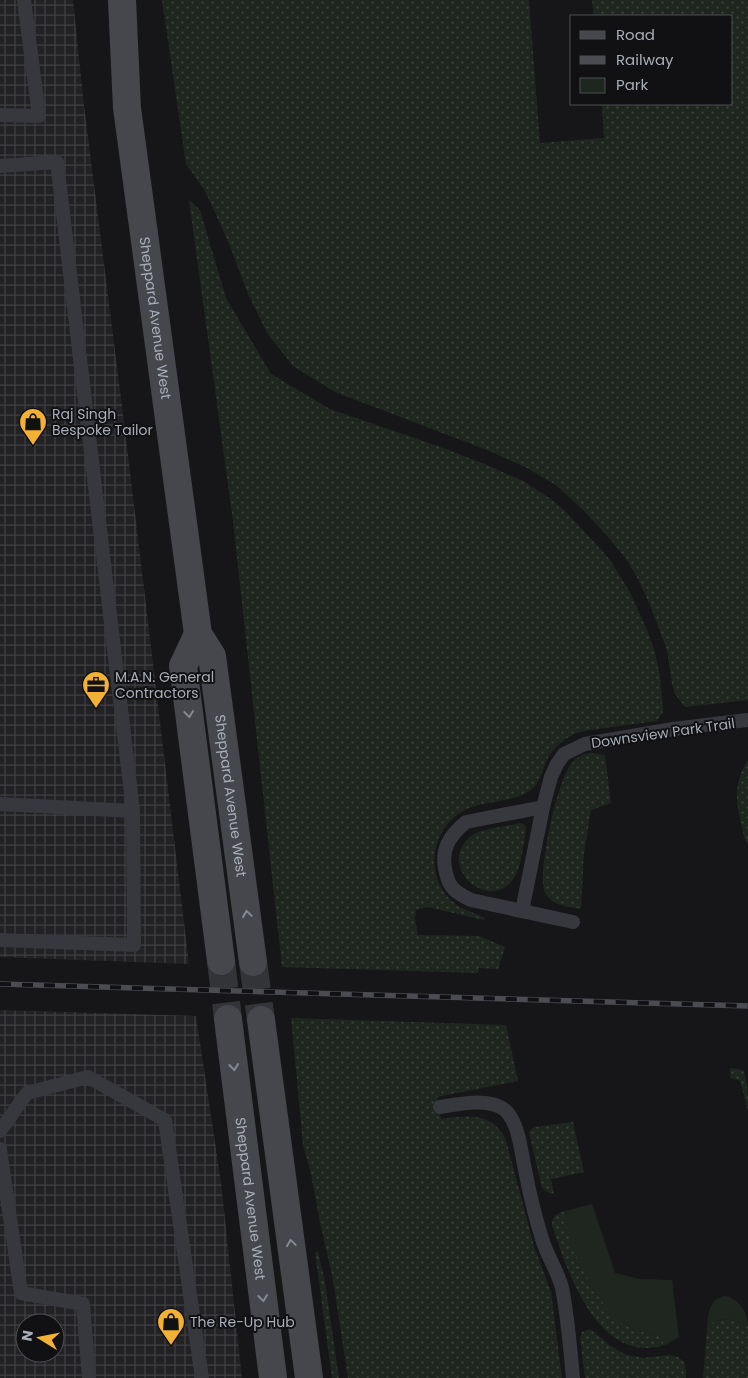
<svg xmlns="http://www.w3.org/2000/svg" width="748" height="1378" viewBox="0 0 748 1378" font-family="Poppins,sans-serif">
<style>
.industrial{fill:url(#industrial-grid);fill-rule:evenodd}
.grass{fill:url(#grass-dots)}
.green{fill:#1e261f}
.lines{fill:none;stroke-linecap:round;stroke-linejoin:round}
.secondary-tunnel{stroke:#333438;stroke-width:28;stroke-dasharray:28 14;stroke-linecap:butt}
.lane{stroke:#37383d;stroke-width:14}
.secondary{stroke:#45474d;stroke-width:28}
.rail-casing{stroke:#4a4c52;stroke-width:5.5}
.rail{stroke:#111113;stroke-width:4;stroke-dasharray:11;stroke-linecap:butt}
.oneway{stroke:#858993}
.labels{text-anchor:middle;stroke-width:4;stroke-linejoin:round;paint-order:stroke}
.street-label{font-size:14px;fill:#a8adb8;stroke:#111113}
.poi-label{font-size:14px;fill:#a8adb8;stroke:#111113;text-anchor:start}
</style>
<defs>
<pattern id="industrial-grid" width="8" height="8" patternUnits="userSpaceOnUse" patternTransform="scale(1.25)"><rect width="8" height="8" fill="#222225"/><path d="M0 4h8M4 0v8" fill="none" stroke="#3f3f43"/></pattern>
<pattern id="grass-dots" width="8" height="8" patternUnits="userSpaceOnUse" patternTransform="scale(1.25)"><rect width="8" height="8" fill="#1e261f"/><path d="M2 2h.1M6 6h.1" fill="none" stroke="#3c433d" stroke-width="1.8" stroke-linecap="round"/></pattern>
</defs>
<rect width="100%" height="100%" fill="#161618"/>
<g class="industrial">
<path d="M 0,0 L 73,0 L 84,105 L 126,438 L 189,964 L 0,957 Z"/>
<path d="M 0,1010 L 196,1016 L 221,1182 L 242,1378 L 0,1378 ZM 25,1323 L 55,1323 L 55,1353 L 25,1353 Z"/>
</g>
<g class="grass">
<path d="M 162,0 L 529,0 L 540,143 L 604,138 L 602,104 L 732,104 L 732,16 L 594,16 L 592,0 L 748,0 L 748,700 L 685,707 L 675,694 L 672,684 L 667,650 L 650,605 L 638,579 L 627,560 L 609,538 L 583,510 L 557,486 L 529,469 L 492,452 L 335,392 L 293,366 L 267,333 L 248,294 L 228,241 L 205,191 L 186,164 Z"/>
<path d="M 189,200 L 200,210 L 226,298 L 271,374 L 330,409 L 438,446 L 487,465 L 523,481 L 551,499 L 563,509 L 598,546 L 610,560 L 630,592 L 647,630 L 654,649 L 660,676 L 663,712 L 657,721 C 640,723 622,726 604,728 C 594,730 584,730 574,734 C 565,739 557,745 551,753 C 542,766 542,784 528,792 C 510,802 488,801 469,808 C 433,823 422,873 451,900 C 461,910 473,912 485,918 L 484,920 L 427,907 L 416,910 L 415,919 L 418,935 L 479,936 L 505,947 L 498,969 L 479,968 L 478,973 L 282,967 L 233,521 Z"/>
<path d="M 591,753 L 605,755 L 611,803 L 591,810 L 584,853 L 581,909 C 572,907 555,906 549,898 C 545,894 543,889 543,884 C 541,860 556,788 569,767 C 574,759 581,754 591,753 Z"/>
<path d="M 748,760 L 748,844 L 745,840 C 738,810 730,788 748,760 Z"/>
<path d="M 520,823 L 525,825 L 526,830 C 524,842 521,868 514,878 C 490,915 434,866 471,836 C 480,829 508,826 520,823 Z"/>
<path d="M 291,1018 L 506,1025 L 518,1081 L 437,1097 L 441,1119 C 467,1115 493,1112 506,1140 L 534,1246 L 551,1292 L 562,1378 L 348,1378 L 333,1280 L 320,1222 L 310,1169 L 303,1145 Z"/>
<path d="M 730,1068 L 743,1070 C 748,1081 748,1097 748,1110 L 740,1081 L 730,1078 Z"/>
<path d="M 573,1122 L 584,1172 L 551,1179 L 554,1194 L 547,1192 L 542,1188 L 529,1133 L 531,1129 L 535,1127 Z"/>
<path d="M 566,1211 L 568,1233 L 640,1331 L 659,1336 L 665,1345 C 598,1366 568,1273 552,1225 C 552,1215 557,1213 566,1211 Z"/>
<path d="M 315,1252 L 318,1252 L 325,1282 L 339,1378 L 332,1378 Z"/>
<path d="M 730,1319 L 748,1325 L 748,1378 L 703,1378 L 707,1329 L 714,1321 Z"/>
<path d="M 590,1329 L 611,1346 L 624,1354 L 632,1356 L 644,1358 L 670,1355 L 678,1357 L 684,1362 L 686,1370 L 686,1378 L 585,1378 L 580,1338 L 582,1332 Z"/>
</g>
<g class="green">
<path d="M 592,1204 L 615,1273 L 640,1279 L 672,1280 L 679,1337 L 665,1345 L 659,1336 C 646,1333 630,1330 619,1321 C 598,1303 577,1261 568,1235 C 566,1228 567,1219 566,1211 Z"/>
<path d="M 725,1296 C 738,1298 748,1313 748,1325 L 730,1319 L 714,1321 L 707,1329 C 708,1316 708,1299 725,1296 Z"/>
</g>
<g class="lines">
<g class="secondary-tunnel">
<path d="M 221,961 L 228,1019"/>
<path d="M 253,962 L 261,1020"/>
</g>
<g class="lane">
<path d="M 0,115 L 39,116 L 24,0"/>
<path d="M 0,166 L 57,162 L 133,811 L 0,804"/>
<path d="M 543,807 L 466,822 C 449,836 440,850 446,873 C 447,877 449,884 452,887 C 456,893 465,897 471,900 L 573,922"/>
<path d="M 522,911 L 543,807 L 551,777 L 557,764 L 564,754 L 585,744 L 673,729 L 748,720"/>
<path d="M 0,940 L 134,945 L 133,811"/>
<path d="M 440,1107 C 459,1104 491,1097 506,1111 C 518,1123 521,1149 524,1165 C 529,1191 535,1217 543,1242 C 548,1257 558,1272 562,1288 C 568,1317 570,1348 573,1378"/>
<path d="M 0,1131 L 27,1093 L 88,1077 L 165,1120 L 202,1378"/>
<path d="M 0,1149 L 21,1293 L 83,1304 L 89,1378"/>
</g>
<g class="secondary">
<path id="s1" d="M 122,0 L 127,108 L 198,634 L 212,656 L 253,962"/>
<path d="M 198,634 L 183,666 L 221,961"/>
<path id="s2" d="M 228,1019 L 273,1378"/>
<path d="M 261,1020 L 309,1378"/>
</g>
<defs>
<path id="rail" d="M 0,984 L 748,1006"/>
</defs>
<use href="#rail" class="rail-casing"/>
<use href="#rail" class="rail"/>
</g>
<defs><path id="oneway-chevron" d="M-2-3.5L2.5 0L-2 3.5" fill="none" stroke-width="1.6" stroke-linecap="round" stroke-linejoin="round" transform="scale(1.25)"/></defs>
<g class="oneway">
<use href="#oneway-chevron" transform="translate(189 714) rotate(83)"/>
<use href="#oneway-chevron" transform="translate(247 914) rotate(-98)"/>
<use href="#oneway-chevron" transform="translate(234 1067) rotate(83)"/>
<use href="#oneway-chevron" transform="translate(291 1243) rotate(-98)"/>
<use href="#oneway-chevron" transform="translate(263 1298) rotate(83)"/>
</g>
<defs>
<symbol id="shop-pin" viewBox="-11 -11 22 30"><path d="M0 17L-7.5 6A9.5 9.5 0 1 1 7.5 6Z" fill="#f2b134" stroke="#111113"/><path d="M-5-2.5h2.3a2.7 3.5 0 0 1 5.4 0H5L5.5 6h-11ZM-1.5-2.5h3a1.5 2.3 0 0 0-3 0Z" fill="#111"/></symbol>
<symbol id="office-pin" viewBox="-11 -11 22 30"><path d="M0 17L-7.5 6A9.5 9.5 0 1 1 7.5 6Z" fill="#f2b134" stroke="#111113"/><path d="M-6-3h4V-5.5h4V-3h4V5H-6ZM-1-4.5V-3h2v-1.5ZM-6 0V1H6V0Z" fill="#111"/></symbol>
</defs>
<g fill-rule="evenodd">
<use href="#shop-pin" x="17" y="406" width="32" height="43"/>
<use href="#office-pin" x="80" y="669" width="32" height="43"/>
<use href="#shop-pin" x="155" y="1306" width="32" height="43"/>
</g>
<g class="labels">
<g class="street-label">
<text dy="5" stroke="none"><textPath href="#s1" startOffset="320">Sheppard Avenue West</textPath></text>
<text transform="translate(663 733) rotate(-8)" y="5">Downsview Park Trail</text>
<text dy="5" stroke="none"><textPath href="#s1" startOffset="806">Sheppard Avenue West</textPath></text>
<text dy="5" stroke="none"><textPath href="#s2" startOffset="181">Sheppard Avenue West</textPath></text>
</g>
<g class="poi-label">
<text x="52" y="419">Raj Singh<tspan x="52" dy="16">Bespoke Tailor</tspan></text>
<text x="115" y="682">M.A.N. General<tspan x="115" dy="16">Contractors</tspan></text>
<text x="190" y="1327">The Re-Up Hub</text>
</g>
</g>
<rect x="570" y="15" width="162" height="90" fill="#111113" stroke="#4d4f55"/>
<rect x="580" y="31" width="25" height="8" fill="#45474d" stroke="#4d4f55"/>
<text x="616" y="40" font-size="15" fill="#a8adb8">Road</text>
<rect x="580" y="56" width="25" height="8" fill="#4a4c52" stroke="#4d4f55"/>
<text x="616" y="65" font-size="15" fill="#a8adb8">Railway</text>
<rect x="580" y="78" width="25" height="15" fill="#1e261f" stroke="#4d4f55"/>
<text x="616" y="90" font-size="15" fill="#a8adb8">Park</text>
<g transform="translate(40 1338) rotate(280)"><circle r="24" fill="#111113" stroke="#4d4f55"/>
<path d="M0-4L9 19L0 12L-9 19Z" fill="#f2b134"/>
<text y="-8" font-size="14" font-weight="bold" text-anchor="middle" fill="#a8adb8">N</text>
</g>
</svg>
